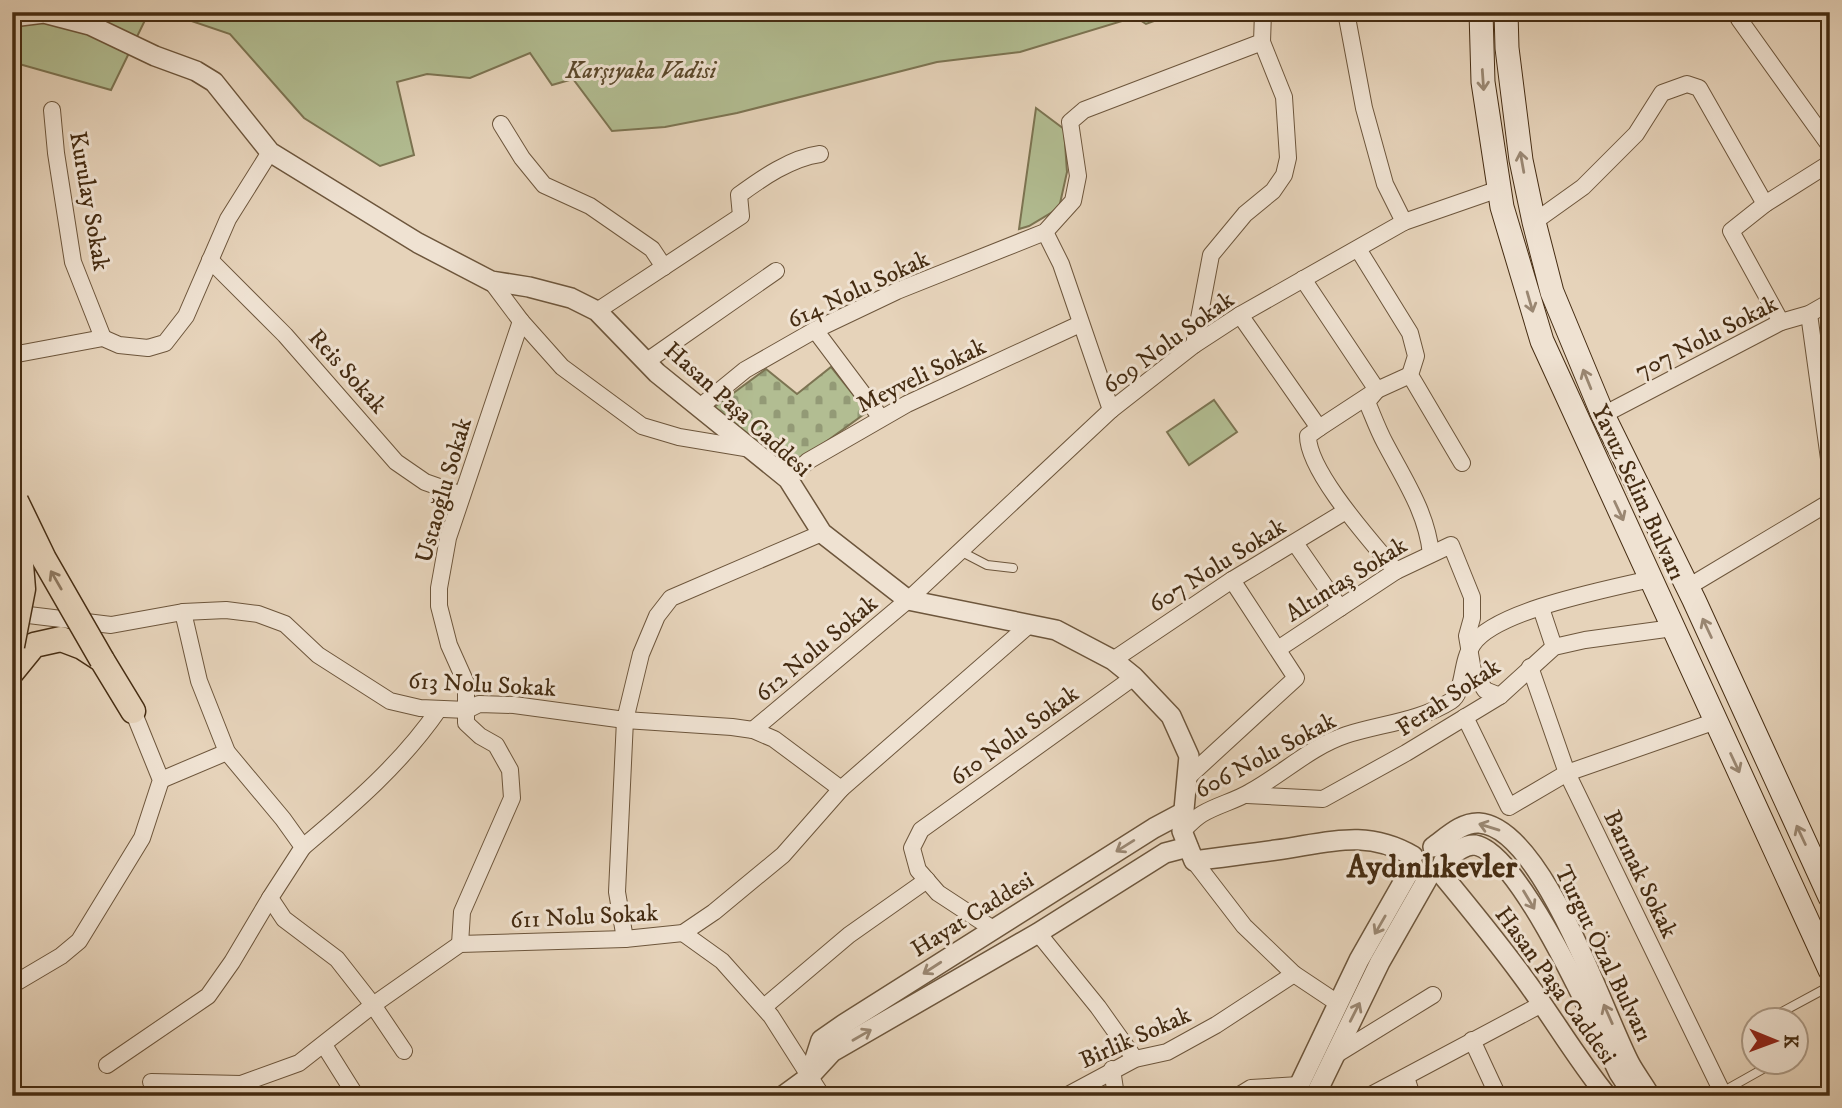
<svg xmlns="http://www.w3.org/2000/svg" width="1842" height="1108" viewBox="0 0 1842 1108" font-family="'IM FELL DW Pica',serif">
<style>
.cemetery{fill:url(#cemetery-stones);stroke:#7c7452;stroke-width:2}
.park{fill:#b2bd92;stroke:#7c7452;stroke-width:2}
.lines{fill:none;stroke-linecap:round;stroke-linejoin:round}
.service-casing{stroke:#6d563c;stroke-width:10}
.minor-casing{stroke:#6d563c;stroke-width:18}
.tertiary-casing{stroke:#6d563c;stroke-width:22}
.secondary-casing{stroke:#452c12;stroke-width:25}
.primary-casing{stroke:#452c12;stroke-width:27}
.service{stroke:#efe2d2;stroke-width:8}
.minor{stroke:#efe2d2;stroke-width:16}
.tertiary{stroke:#efe2d2;stroke-width:19}
.secondary{stroke:#efe2d2;stroke-width:23}
.primary{stroke:#e6d3ba;stroke-width:24}
.primary-bridge-casing{stroke:#452c12;stroke-width:27;stroke-linecap:butt}
.primary-bridge{stroke:#e6d3ba;stroke-width:24}
.oneway{stroke:#9a8772}
.oneway2{stroke:#8d775e}
.labels{text-anchor:middle;stroke-width:6;stroke-linejoin:round;paint-order:stroke}
.park-label{font-size:24px;font-style:italic;fill:#5b492c;stroke:#efe2d2}
.street-label{font-size:24px;fill:#452c12;stroke:#efe2d2}
.district-label{font-size:32px;font-weight:bold;fill:#452c12;stroke:#efe2d2}
</style>
<defs>
<pattern id="cemetery-stones" width="16" height="16" patternUnits="userSpaceOnUse" patternTransform="scale(1.75)"><rect width="16" height="16" fill="#b2bd92"/><path d="M2 7V4a2 2 0 0 1 4 0v3zM10 15v-3a2 2 0 0 1 4 0v3z" fill="#939a76"/></pattern>
</defs>
<rect width="100%" height="100%" fill="#e6d3ba"/>
<filter id="stains"><feTurbulence type="fractalNoise" baseFrequency=".00286" numOctaves="4"/><feColorMatrix values="0 0 0 0 .2 0 0 0 0 .09 0 0 0 0 .02 0 0 0 .5 -.17"/></filter>
<radialGradient id="worn" r=".72"><stop offset=".6" stop-color="#630" stop-opacity="0"/><stop offset="1" stop-color="#630" stop-opacity=".3"/></radialGradient>
<path class="cemetery" d="M 831,367 L 867,412 L 787,470 L 713,408 L 766,369 L 797,394 Z"/>
<g class="park">
<path d="M 12,12 L 149,12 L 111,90 L 12,62 Z"/>
<path d="M 165,12 L 1179,12 L 1146,24 L 1135,17 L 1020,52 L 937,62 L 737,113 L 665,127 L 612,131 L 573,79 L 552,85 L 530,53 L 470,78 L 427,74 L 397,82 L 414,155 L 380,166 L 304,118 L 230,34 Z"/>
<path d="M 1036,108 L 1064,129 L 1067,172 L 1059,208 L 1029,226 L 1019,229 Z"/>
<path d="M 1214,400 L 1237,432 L 1189,465 L 1167,432 Z"/>
</g>
<g class="lines">
<defs>
<g id="service">
<path d="M 960,551 L 987,565 L 1013,568"/>
<path d="M 1767,1020 L 1830,986"/>
<path d="M 1722,1092 L 1770,1065 L 1769,1062"/>
</g>
<g id="minor">
<path d="M 1346,12 L 1364,108 L 1385,184 L 1404,222"/>
<path d="M 1739,19 L 1830,146"/>
<path d="M 52,110 L 56,153 L 73,262 L 103,338"/>
<path d="M 501,124 L 522,158 L 544,185 L 590,206 L 652,249 L 664,267"/>
<path d="M 1534,222 L 1583,187 L 1636,134 L 1662,93 L 1687,84 L 1699,88 L 1765,204"/>
<path d="M 1045,232 L 1061,264 L 1111,410"/>
<path d="M 1358,249 L 1410,333 L 1416,356 L 1410,375 L 1462,463"/>
<path d="M 210,260 L 285,335 L 396,462 L 425,482 L 462,495"/>
<path d="M 1303,279 L 1377,390 L 1367,402 C 1373,416 1378,430 1385,443 C 1404,479 1427,513 1431,554"/>
<path d="M 597,311 L 741,216 L 739,195 C 762,178 791,158 820,154"/>
<path d="M 1809,314 L 1830,466"/>
<path d="M 1240,315 L 1319,428 L 1308,436 C 1308,472 1372,542 1396,571"/>
<path d="M 521,321 L 562,367 L 642,426 L 679,437 L 751,449"/>
<path d="M 1781,322 L 1731,231 L 1765,204 L 1830,163"/>
<path d="M 815,330 L 881,418"/>
<path d="M 1194,345 L 1211,255 L 1245,214 L 1273,191 L 1284,175 L 1288,158 L 1284,97 L 1262,42"/>
<path d="M 12,355 L 103,338 L 119,345 L 148,348 L 165,343 L 186,316 L 228,219 L 270,152"/>
<path d="M 647,361 L 776,271"/>
<path d="M 701,406 L 745,370 L 815,330 L 897,291 L 1045,232 L 1073,201 L 1078,176 L 1070,122 L 1084,110 L 1262,42 L 1263,12"/>
<path d="M 1603,415 L 1781,322 L 1809,314 L 1830,302"/>
<path d="M 1319,428 L 1377,390 L 1410,375"/>
<path d="M 788,479 L 808,461 L 907,404 L 1080,324"/>
<path d="M 1295,543 L 1340,608"/>
<path d="M 1688,587 L 1830,502"/>
<path d="M 1541,608 L 1554,647"/>
<path d="M 183,612 L 199,681 L 227,752 L 283,819 L 303,847 L 270,898 L 284,919 L 337,959 L 373,1005 L 404,1051"/>
<path d="M 12,613 L 111,625 L 183,612 L 226,610 L 258,614 L 285,624 L 318,655 L 390,701 L 420,708 L 467,710 L 479,704 L 514,705 L 625,720 L 732,727 L 753,730 L 774,739 L 841,789"/>
<path d="M 1278,649 L 1396,571 L 1451,545 L 1472,597 L 1472,618 L 1467,636 L 1473,671 L 1485,690 L 1500,696"/>
<path d="M 1113,660 L 1232,580 L 1346,511"/>
<path d="M 1530,667 L 1567,773 L 1724,1096"/>
<path d="M 1465,717 L 1509,807 L 1567,773 L 1716,721"/>
<path d="M 753,730 L 908,600 L 1111,410 L 1194,345 L 1240,315 L 1404,222 L 1499,189"/>
<path d="M 1187,778 L 1296,678 L 1232,580"/>
<path d="M 161,780 L 227,752"/>
<path d="M 1247,795 L 1323,799 L 1406,753 L 1500,696 L 1554,647 L 1585,640 L 1673,628"/>
<path d="M 1182,831 C 1188,826 1195,818 1202,814 C 1217,805 1235,801 1250,792 C 1283,774 1310,747 1346,735 C 1380,724 1420,721 1451,701 C 1465,692 1460,662 1473,644 C 1496,610 1609,589 1650,579"/>
<path d="M 303,847 C 353,805 402,763 439,709"/>
<path d="M 1194,861 L 1244,926 L 1294,974 L 1339,1004"/>
<path d="M 993,929 L 938,893 L 918,870 L 912,848 L 921,830 L 1134,677"/>
<path d="M 683,933 L 722,961 L 771,1016 L 822,1096"/>
<path d="M 1038,933 L 1098,1007 L 1135,1059"/>
<path d="M 625,939 L 617,892 L 625,720 L 641,654 L 657,616 L 671,598 L 822,533"/>
<path d="M 460,944 L 462,912 L 512,798 L 510,770 L 496,745 L 480,736 L 466,723 L 466,683 L 449,645 L 439,606 L 439,588 L 448,538 L 521,321 L 491,281"/>
<path d="M 12,985 L 61,956 L 79,941 L 142,838 L 161,780 L 133,711"/>
<path d="M 764,1007 L 849,935 L 927,880"/>
<path d="M 1472,1040 L 1498,1096"/>
<path d="M 324,1045 L 356,1096"/>
<path d="M 1334,1056 L 1433,995"/>
<path d="M 107,1065 L 208,996 L 232,962 L 270,898"/>
<path d="M 1112,1069 L 1116,1096"/>
<path d="M 1406,1077 L 1412,1096"/>
<path d="M 151,1082 L 241,1084 L 299,1063 L 373,1005 L 460,944 L 625,939 L 683,933 L 714,912 L 783,855 L 841,789 L 1029,625"/>
<path d="M 1066,1096 L 1135,1059 L 1167,1052 L 1216,1025 L 1294,974"/>
<path d="M 1238,1096 L 1251,1088 L 1299,1085"/>
<path d="M 1369,1096 L 1542,1004"/>
</g>
<g id="tertiary">
<path d="M 12,17 L 44,13 L 90,25 L 155,56 L 196,71 L 214,82 L 270,152 L 418,243 L 491,281 L 529,287 L 571,298 L 597,311 L 657,373 L 788,479 L 822,533 L 908,600 L 1056,630 L 1113,660 L 1134,677 L 1171,716 L 1189,756 L 1182,831 L 1194,861 C 1221,857 1249,854 1276,850 C 1327,843 1365,828 1413,856"/>
<path d="M 1433,847 C 1447,837 1462,822 1479,823 C 1543,827 1603,1013 1630,1064 C 1636,1075 1644,1085 1650,1096"/>
<path d="M 1443,862 C 1452,855 1463,844 1475,845 C 1520,852 1598,1030 1619,1073 L 1634,1096"/>
<path d="M 1439,871 C 1468,906 1496,940 1523,977 C 1552,1016 1576,1058 1607,1096"/>
<path d="M 812,1068 L 821,1040 L 844,1024 L 1154,828 L 1184,812"/>
<path d="M 783,1096 L 809,1077 L 832,1052 L 1038,933 L 1165,853 L 1188,847"/>
<path d="M 1294,1096 L 1359,960 L 1413,865"/>
<path d="M 1315,1096 L 1380,962 L 1429,876"/>
</g>
<g id="secondary">
<path d="M 1481,12 L 1483,82 L 1502,207 L 1542,341 L 1830,970"/>
<path d="M 1506,12 L 1507,48 L 1521,160 L 1534,222 L 1552,292 L 1603,415 L 1694,600 L 1830,897"/>
</g>
<path id="primary" d="M 12,672 L 34,645 L 61,639 L 82,647 L 102,660 L 133,711"/>
</defs>
<use href="#service" class="service-casing"/>
<use href="#minor" class="minor-casing"/>
<use href="#tertiary" class="tertiary-casing"/>
<use href="#secondary" class="secondary-casing"/>
<use href="#primary" class="primary-casing"/>
<use href="#service" class="service"/>
<use href="#minor" class="minor"/>
<use href="#tertiary" class="tertiary"/>
<use href="#secondary" class="secondary"/>
<use href="#primary" class="primary"/>
<defs>
<g id="primary-bridge">
<path d="M 16,501 L 44,559 L 102,660"/>
<path d="M 12,646 L 23,589 L 17,515"/>
</g>
</defs>
<use href="#primary-bridge" class="primary-bridge-casing"/>
<use href="#primary-bridge" class="primary-bridge"/>
</g>
<defs><path id="oneway-shaft" d="M-6 0H5M1.5-3L5.5 0L1.5 3" fill="none" stroke-width="1.6" stroke-linecap="round" stroke-linejoin="round" transform="scale(1.75)"/></defs>
<g class="oneway">
<use href="#oneway-shaft" transform="translate(1483 80) rotate(86)"/>
<use href="#oneway-shaft" transform="translate(1522 162) rotate(-100)"/>
<use href="#oneway-shaft" transform="translate(1530 302) rotate(74)"/>
<use href="#oneway-shaft" transform="translate(1587 379) rotate(-112)"/>
<use href="#oneway-shaft" transform="translate(1619 511) rotate(65)"/>
<use href="#oneway-shaft" transform="translate(1707 628) rotate(-115)"/>
<use href="#oneway-shaft" transform="translate(1735 763) rotate(65)"/>
<use href="#oneway-shaft" transform="translate(1489 827) rotate(-163)"/>
<use href="#oneway-shaft" transform="translate(1801 835) rotate(-115)"/>
<use href="#oneway-shaft" transform="translate(1125 846) rotate(148)"/>
<use href="#oneway-shaft" transform="translate(1529 900) rotate(59)"/>
<use href="#oneway-shaft" transform="translate(1380 925) rotate(120)"/>
<use href="#oneway-shaft" transform="translate(932 968) rotate(147)"/>
<use href="#oneway-shaft" transform="translate(1355 1012) rotate(-63)"/>
<use href="#oneway-shaft" transform="translate(1608 1014) rotate(-114)"/>
<use href="#oneway-shaft" transform="translate(862 1035) rotate(-30)"/>
</g>
<use class="oneway2" href="#oneway-shaft" transform="translate(56 580) rotate(-120)"/>
<g class="labels">
<g class="park-label">
<text x="641" y="78">Karşıyaka Vadisi</text>
</g>
<g class="street-label">
<text transform="translate(90 201) rotate(80)" y="8">Kurulay Sokak</text>
<text transform="translate(858 289) rotate(-25)" y="8">614 Nolu Sokak</text>
<text transform="translate(1706 337) rotate(-27)" y="8">707 Nolu Sokak</text>
<text transform="translate(1168 342) rotate(-36)" y="8">609 Nolu Sokak</text>
<text transform="translate(348 371) rotate(48)" y="8">Reis Sokak</text>
<text transform="translate(921 375) rotate(-26)" y="8">Meyveli Sokak</text>
<text transform="translate(738 409) rotate(42)" y="8">Hasan Paşa Caddesi</text>
<text transform="translate(443 490) rotate(-74)" y="8">Ustaoğlu Sokak</text>
<text transform="translate(1639 492) rotate(65)" y="8">Yavuz Selim Bulvarı</text>
<text transform="translate(1217 565) rotate(-32)" y="8">607 Nolu Sokak</text>
<text transform="translate(1346 579) rotate(-32)" y="8">Altıntaş Sokak</text>
<text transform="translate(816 648) rotate(-40)" y="8">612 Nolu Sokak</text>
<text transform="translate(482 684) rotate(3)" y="8">613 Nolu Sokak</text>
<text transform="translate(1448 697) rotate(-34)" y="8">Ferah Sokak</text>
<text transform="translate(1014 735) rotate(-36)" y="8">610 Nolu Sokak</text>
<text transform="translate(1265 755) rotate(-28)" y="8">606 Nolu Sokak</text>
<text transform="translate(1641 874) rotate(64)" y="8">Barınak Sokak</text>
<text transform="translate(972 914) rotate(-32)" y="8">Hayat Caddesi</text>
<text transform="translate(584 916) rotate(-3)" y="8">611 Nolu Sokak</text>
<text transform="translate(1604 953) rotate(64)" y="8">Turgut Özal Bulvarı</text>
<text transform="translate(1556 985) rotate(54)" y="8">Hasan Paşa Caddesi</text>
<text transform="translate(1135 1037) rotate(-24)" y="8">Birlik Sokak</text>
</g>
<g class="district-label">
<text x="1432" y="877">Aydınlıkevler</text>
</g>
</g>
<rect width="1842" height="1108" fill="none" stroke="#e6d3ba" stroke-width="42"/>
<rect x="14" y="14" width="1814" height="1080" fill="none" stroke="#452c12" stroke-width="3.5"/>
<rect x="21" y="21" width="1800" height="1066" fill="none" stroke="#452c12" stroke-width="2"/>
<g transform="translate(1775 1041) rotate(91)"><circle r="33" fill="#efe2d2" stroke="#ab9985" stroke-width="2"/>
<path d="M0-5L12 26L0 18L-12 26Z" fill="#8f2418"/>
<text y="-10" font-size="19" font-weight="bold" text-anchor="middle" fill="#452c12">K</text>
</g>
<rect width="100%" height="100%" filter="url(#stains)"/>
<rect width="100%" height="100%" fill="url(#worn)"/>
</svg>
